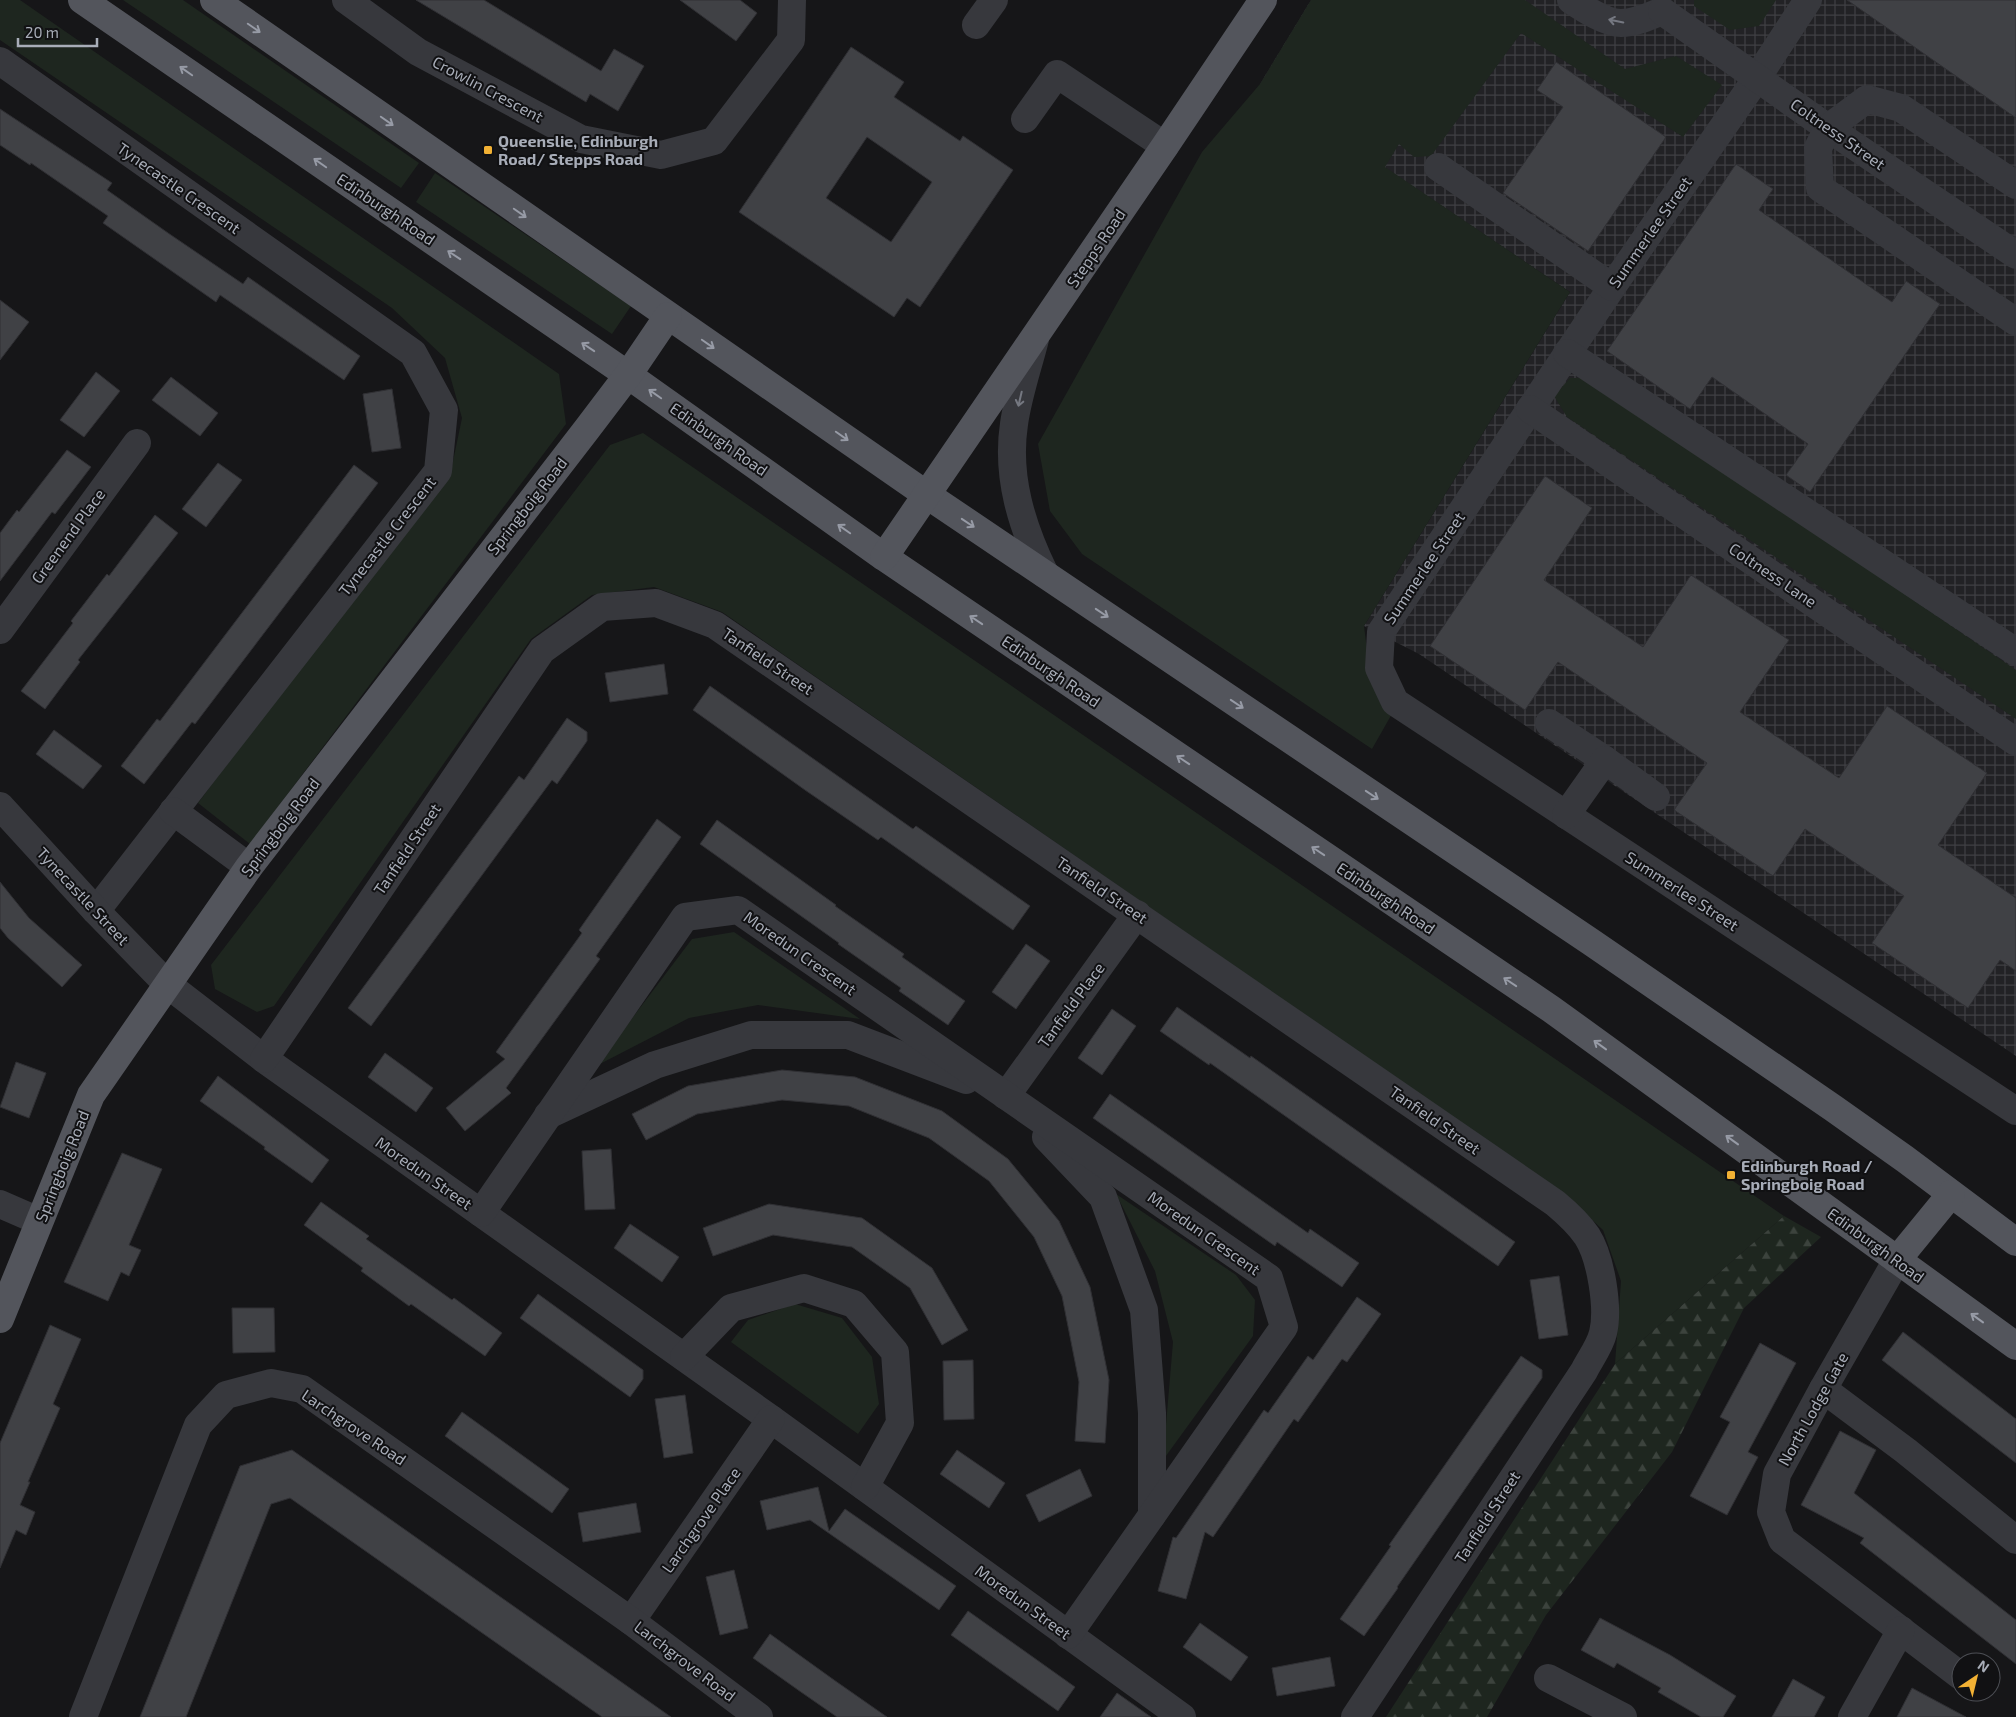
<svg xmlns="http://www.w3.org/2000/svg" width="2016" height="1717" viewBox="0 0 2016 1717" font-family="'Exo 2',sans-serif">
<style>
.industrial{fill:url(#industrial-grid)}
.grass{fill:#1e261f}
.forest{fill:url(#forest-firs)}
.building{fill:#404145;stroke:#303034;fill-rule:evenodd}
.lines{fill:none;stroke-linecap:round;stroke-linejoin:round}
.minor{stroke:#37383d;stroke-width:28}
.major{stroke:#53555c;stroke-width:28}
.oneway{stroke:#757881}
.oneway2{stroke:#979ba6}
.poi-dot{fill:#f2b134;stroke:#111113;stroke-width:2}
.labels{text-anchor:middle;stroke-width:4;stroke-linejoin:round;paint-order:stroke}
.street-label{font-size:16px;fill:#a8adb8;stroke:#111113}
.poi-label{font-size:16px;font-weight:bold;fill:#a8adb8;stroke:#111113;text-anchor:start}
</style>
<defs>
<pattern id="industrial-grid" width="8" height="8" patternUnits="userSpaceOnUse" patternTransform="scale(1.25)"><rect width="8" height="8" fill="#222225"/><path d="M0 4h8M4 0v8" fill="none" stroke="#3f3f43"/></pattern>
<pattern id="forest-firs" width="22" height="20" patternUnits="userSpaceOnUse" patternTransform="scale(1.25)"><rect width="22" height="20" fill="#1e261f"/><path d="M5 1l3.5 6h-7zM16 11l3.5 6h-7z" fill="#3c433d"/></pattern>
</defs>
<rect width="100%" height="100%" fill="#161618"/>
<path class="industrial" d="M 1311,0 L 2016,0 L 2016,1056 L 1419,654 L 1364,626 L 1570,292 L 1260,84 Z"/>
<g class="grass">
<path d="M 0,0 L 20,0 L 559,374 L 566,424 L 250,844 L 198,803 L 452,466 L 462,418 L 445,358 L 392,308 L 0,40 Z"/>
<path d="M 123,0 L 183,0 L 419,163 L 401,188 Z"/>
<path d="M 1311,0 L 1525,0 L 1625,69 L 1676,56 L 1722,85 L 1683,137 L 1521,33 L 1431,156 L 1414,157 L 1399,144 L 1385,167 L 1570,292 L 1364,626 L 1371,682 L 1393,712 L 1372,749 L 1082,554 L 1050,511 L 1038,444 L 1202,152 L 1260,84 Z"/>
<path d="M 1694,0 L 1776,0 L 1759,26 L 1730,30 L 1694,6 Z"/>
<path d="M 435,173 L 631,306 L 612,334 L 416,202 Z"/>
<path d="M 1570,378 L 1587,378 L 2016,670 L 2016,719 L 1567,417 L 1554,396 Z"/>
<path d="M 643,433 L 1784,1216 L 1615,1364 L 1621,1281 L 1603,1230 L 1563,1193 L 722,612 L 654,587 L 592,595 L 531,639 L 274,1006 L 257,1012 L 215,989 L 211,965 L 610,445 Z"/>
<path d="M 734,932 L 860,1019 L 758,1005 L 689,1018 L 596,1066 L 692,939 Z"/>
<path d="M 1116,1194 L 1236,1275 L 1255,1300 L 1253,1336 L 1163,1460 L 1173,1342 L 1155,1271 Z"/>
<path d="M 795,1304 L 842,1318 L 872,1357 L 879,1404 L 858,1434 L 731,1342 L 748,1320 Z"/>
</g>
<path class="forest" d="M 1784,1216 L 1821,1237 L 1744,1308 L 1672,1452 L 1546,1615 L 1487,1717 L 1386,1717 L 1615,1364 Z"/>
<g class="building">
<path d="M 416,0 L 484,0 L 601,71 L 614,49 L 644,66 L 618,111 L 590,94 L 586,102 Z"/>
<path d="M 680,0 L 740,0 L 757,13 L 736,41 Z"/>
<path d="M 1847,0 L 2016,0 L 2016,118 Z"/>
<path d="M 851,47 L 904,82 L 894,97 L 960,141 L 963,136 L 1013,170 L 920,307 L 907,298 L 894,317 L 739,212 ZM 867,137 L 932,182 L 891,242 L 826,198 Z"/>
<path d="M 1556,62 L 1666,137 L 1588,251 L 1503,193 L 1563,107 L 1537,90 Z"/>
<path d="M 0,109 L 112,183 L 107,190 L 168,233 L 243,284 L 248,277 L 360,356 L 344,380 L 220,295 L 216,302 L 103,223 L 108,216 L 31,163 L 30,165 L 0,145 Z"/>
<path d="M 1736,164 L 1773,189 L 1759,210 L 1892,302 L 1906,281 L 1940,304 L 1810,492 L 1786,475 L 1808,444 L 1712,377 L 1690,409 L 1607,351 Z"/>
<path d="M 0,300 L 29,322 L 0,360 Z"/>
<path d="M 96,372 L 120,391 L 84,437 L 60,420 Z"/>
<path d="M 171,377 L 218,413 L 200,436 L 152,400 Z"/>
<path d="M 392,389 L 401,448 L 372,452 L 363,394 Z"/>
<path d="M 67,450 L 91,467 L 55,514 L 52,512 L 0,581 L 0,533 L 17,510 L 19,512 Z"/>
<path d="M 218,463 L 242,480 L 206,527 L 182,509 Z"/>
<path d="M 354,465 L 378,483 L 195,724 L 192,722 L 144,784 L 121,766 L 157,719 L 160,721 Z"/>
<path d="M 1545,476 L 1592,508 L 1544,580 L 1643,647 L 1691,575 L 1789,640 L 1740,712 L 1839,778 L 1887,706 L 1987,773 L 1938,845 L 2016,898 L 2016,971 L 2000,960 L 1968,1008 L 1872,943 L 1904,896 L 1805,829 L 1773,876 L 1674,810 L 1707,763 L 1558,662 L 1525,710 L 1430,646 Z"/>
<path d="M 155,515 L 178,533 L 78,660 L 80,662 L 45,709 L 21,691 L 73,623 L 71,621 L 107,574 L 109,576 Z"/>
<path d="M 664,664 L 668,694 L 610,702 L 605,673 Z"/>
<path d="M 710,686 L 913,829 L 916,826 L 1030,906 L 1013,930 L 881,837 L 878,840 L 805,790 L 693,710 Z"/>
<path d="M 567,718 L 587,732 L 587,741 L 557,784 L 552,780 L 371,1026 L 348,1008 L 519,776 L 524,780 Z"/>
<path d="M 54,730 L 102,766 L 83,789 L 36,754 Z"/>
<path d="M 657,819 L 681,837 L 596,956 L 600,959 L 506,1088 L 511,1093 L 465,1131 L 446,1108 L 505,1059 L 496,1052 L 582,933 L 579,930 Z"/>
<path d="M 717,820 L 836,905 L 835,906 L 904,954 L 902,957 L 965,1001 L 948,1025 L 899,991 L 901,988 L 838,944 L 839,943 L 700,844 Z"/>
<path d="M 0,882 L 29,918 L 82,965 L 62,987 L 8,938 L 0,928 Z"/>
<path d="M 1026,944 L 1050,961 L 1016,1009 L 992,992 Z"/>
<path d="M 1177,1007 L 1250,1058 L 1251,1056 L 1515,1242 L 1498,1266 L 1210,1063 L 1209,1065 L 1160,1031 Z"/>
<path d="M 1112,1009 L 1136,1026 L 1102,1075 L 1078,1058 Z"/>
<path d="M 385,1053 L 433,1088 L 416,1112 L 368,1077 Z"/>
<path d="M 16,1062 L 46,1073 L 29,1118 L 0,1107 Z"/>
<path d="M 782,1070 L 855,1077 L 942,1111 L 1008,1159 L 1059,1221 L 1090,1287 L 1109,1380 L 1105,1443 L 1075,1441 L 1079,1382 L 1062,1296 L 1034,1237 L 989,1181 L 929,1138 L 849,1106 L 782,1100 L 697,1114 L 646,1140 L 632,1114 L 688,1086 Z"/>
<path d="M 218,1076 L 329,1160 L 312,1183 L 264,1149 L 265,1147 L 200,1101 Z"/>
<path d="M 1110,1094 L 1308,1233 L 1310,1229 L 1359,1263 L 1342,1287 L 1277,1242 L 1275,1246 L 1093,1118 Z"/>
<path d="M 611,1149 L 615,1209 L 585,1210 L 582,1151 Z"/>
<path d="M 122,1153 L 162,1169 L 129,1245 L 141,1250 L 129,1276 L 121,1272 L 108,1301 L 64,1282 Z"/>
<path d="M 321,1202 L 369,1236 L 366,1239 L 452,1300 L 454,1298 L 502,1333 L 485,1356 L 411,1304 L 409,1306 L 361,1271 L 363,1268 L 304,1225 Z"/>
<path d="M 769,1204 L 862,1218 L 932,1268 L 968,1330 L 942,1345 L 910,1288 L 852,1247 L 773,1235 L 713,1256 L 703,1228 Z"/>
<path d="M 630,1224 L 679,1257 L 662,1282 L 614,1248 Z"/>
<path d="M 1559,1276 L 1568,1335 L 1539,1339 L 1530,1280 Z"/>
<path d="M 538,1294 L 643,1370 L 643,1379 L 630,1397 L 520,1318 Z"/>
<path d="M 1357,1297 L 1381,1314 L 1347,1362 L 1342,1359 L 1298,1422 L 1294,1419 L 1213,1537 L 1205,1532 L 1186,1599 L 1158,1591 L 1173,1537 L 1176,1538 L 1264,1410 L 1268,1413 L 1308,1356 L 1313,1360 Z"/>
<path d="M 232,1308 L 274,1308 L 275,1352 L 233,1353 Z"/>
<path d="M 50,1325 L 81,1339 L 53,1404 L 60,1408 L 28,1482 L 30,1482 L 20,1505 L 35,1512 L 26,1535 L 16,1530 L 0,1568 L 0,1443 Z"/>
<path d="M 1903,1332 L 2016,1419 L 2016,1463 L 1882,1360 Z"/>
<path d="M 1760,1343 L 1796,1363 L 1748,1452 L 1758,1457 L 1727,1515 L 1690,1496 L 1730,1422 L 1720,1417 Z"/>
<path d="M 1521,1356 L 1542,1370 L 1542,1378 L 1397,1587 L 1398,1588 L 1364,1636 L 1340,1619 L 1391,1546 L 1389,1545 Z"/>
<path d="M 973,1360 L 974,1419 L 944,1420 L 943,1361 Z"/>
<path d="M 685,1395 L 693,1453 L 664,1458 L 655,1399 Z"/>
<path d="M 462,1412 L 569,1489 L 552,1513 L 445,1436 Z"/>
<path d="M 1840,1431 L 1876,1450 L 1854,1493 L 2016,1620 L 2016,1664 L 1860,1543 L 1864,1538 L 1801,1505 Z"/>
<path d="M 292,1450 L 536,1622 L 671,1717 L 602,1717 L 290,1498 L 271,1504 L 186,1717 L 140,1717 L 240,1466 Z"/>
<path d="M 957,1450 L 1005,1483 L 989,1508 L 940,1474 Z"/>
<path d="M 1080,1469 L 1092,1496 L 1039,1522 L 1026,1495 Z"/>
<path d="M 818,1487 L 829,1531 L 845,1509 L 956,1586 L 939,1610 L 810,1520 L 767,1530 L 760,1501 Z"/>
<path d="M 636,1503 L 641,1532 L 583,1542 L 578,1513 Z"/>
<path d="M 734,1570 L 748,1628 L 720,1635 L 706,1577 Z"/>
<path d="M 968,1611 L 1075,1687 L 1058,1711 L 951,1635 Z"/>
<path d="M 1600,1618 L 1670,1655 L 1736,1696 L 1723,1717 L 1701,1717 L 1658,1692 L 1661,1688 L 1617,1663 L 1614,1668 L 1581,1650 Z"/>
<path d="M 1200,1623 L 1248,1657 L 1231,1681 L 1183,1647 Z"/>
<path d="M 770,1634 L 834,1680 L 887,1717 L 837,1717 L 801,1692 L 753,1658 Z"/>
<path d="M 1330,1657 L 1335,1686 L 1277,1696 L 1272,1668 Z"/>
<path d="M 1793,1679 L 1825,1697 L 1814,1717 L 1772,1717 Z"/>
<path d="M 1912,1688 L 1966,1717 L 1897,1717 Z"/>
<path d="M 1117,1693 L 1151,1717 L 1100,1717 Z"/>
</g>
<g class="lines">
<g class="minor">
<path d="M 346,0 L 418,52 L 581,139 L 661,155 L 714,141 L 791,40 L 792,0"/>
<path d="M 1571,0 C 1583,8 1606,23 1621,23 C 1635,23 1650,16 1662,11"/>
<path d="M 1808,0 L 1757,78 L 1612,287 L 1381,632 L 1379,668 L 1395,702 L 2016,1111"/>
<path d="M 1662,11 L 1828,128 L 2016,255"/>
<path d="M 976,25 L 994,0"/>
<path d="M 0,61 L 413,353 L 444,410 L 438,471 L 96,911"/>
<path d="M 1025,119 L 1057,74 L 1165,146"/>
<path d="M 1438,167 L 1612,287"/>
<path d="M 2016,185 L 1901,108 L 1867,99 L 1828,128 L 1818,148 L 1820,188 L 2016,322"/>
<path d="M 1035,339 C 1028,367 1018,395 1014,424 C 1006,477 1022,527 1045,574"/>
<path d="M 1567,353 L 2016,652"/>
<path d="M 1530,409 L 2016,742"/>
<path d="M 0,630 L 137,443"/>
<path d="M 1549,723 L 1605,760"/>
<path d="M 0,806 L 96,911 L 167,984 L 264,1059 L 771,1419 L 1182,1717"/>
<path d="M 173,811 L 249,867"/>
<path d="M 1566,815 L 1605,760 L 1656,797"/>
<path d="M 264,1059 L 542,650 L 602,607 L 656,603 L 715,625 L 1555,1203 C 1567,1213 1578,1223 1587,1236 C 1601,1258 1609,1308 1603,1333 C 1600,1346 1590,1359 1584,1371 L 1355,1717"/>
<path d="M 1006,1096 L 1137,914"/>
<path d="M 548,1115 L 655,1065 L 751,1035 L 848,1035 L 966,1080"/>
<path d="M 1046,1137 L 1103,1197 L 1144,1310 L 1152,1413 L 1152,1515"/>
<path d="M 0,1204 L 39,1221"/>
<path d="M 481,1213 L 685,917 L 738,910 L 1269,1278 L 1284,1327 L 1068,1635"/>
<path d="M 1897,1260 L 1823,1389 L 1777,1474 L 1771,1512 L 1782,1540 L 1961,1676"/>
<path d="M 684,1357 L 731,1308 L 804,1288 L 854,1304 L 895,1352 L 900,1423 L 865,1487"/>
<path d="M 1823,1389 L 1906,1451 L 2016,1540"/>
<path d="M 631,1621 L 771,1419"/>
<path d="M 1548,1678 L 1623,1717"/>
<path d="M 83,1717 L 198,1425 L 226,1395 L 271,1383 L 302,1389 L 631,1621 L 759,1717"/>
<path d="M 1852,1717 L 1901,1630"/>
</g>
<g class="major">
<path d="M 82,0 L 628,375 L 884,557 L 1551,1009 L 2016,1346"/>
<path d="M 214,0 L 927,495 L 1591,942 L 1833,1108 L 1905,1159 L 2016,1242"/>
<path d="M 884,557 L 1165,146 L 1263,0"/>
<path d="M 1897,1260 L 1951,1194"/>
<path d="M 0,1319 L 91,1095 L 249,867 L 587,429 L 628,375 L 668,316"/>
</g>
</g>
<defs><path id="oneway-shaft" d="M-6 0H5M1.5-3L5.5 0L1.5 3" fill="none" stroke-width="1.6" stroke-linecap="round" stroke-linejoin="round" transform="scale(1.25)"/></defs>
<g class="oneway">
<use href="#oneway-shaft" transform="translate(1616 21) rotate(-168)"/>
<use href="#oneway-shaft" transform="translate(1020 399) rotate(103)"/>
</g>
<g class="oneway2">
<use href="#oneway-shaft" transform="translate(254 28) rotate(35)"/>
<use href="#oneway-shaft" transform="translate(186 71) rotate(-145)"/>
<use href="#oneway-shaft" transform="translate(387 121) rotate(35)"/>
<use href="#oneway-shaft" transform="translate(320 163) rotate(-145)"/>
<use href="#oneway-shaft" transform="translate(520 213) rotate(35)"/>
<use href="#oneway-shaft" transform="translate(454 255) rotate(-146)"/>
<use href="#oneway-shaft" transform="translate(708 344) rotate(35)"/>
<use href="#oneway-shaft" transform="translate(588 347) rotate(-146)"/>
<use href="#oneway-shaft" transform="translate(655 394) rotate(-145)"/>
<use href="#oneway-shaft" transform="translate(842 436) rotate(35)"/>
<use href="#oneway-shaft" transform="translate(968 523) rotate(34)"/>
<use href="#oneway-shaft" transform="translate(844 529) rotate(-145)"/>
<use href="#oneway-shaft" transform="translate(1102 613) rotate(34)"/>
<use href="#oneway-shaft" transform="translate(976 620) rotate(-146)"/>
<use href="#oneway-shaft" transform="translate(1237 704) rotate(34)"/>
<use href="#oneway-shaft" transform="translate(1183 760) rotate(-146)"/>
<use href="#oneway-shaft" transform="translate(1372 795) rotate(34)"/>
<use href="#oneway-shaft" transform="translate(1318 851) rotate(-146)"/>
<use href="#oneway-shaft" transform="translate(1510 982) rotate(-146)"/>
<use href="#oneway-shaft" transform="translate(1600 1045) rotate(-144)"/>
<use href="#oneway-shaft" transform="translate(1732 1140) rotate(-144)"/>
<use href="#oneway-shaft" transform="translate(1977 1318) rotate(-144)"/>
</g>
<g class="poi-dot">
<rect x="483" y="145" width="10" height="10" rx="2.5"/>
<rect x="1726" y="1170" width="10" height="10" rx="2.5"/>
</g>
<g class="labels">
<g class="street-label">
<text transform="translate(488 89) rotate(28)" y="6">Crowlin Crescent</text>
<text transform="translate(1838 134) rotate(35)" y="6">Coltness Street</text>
<text transform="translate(179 188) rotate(35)" y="6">Tynecastle Crescent</text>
<text transform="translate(386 209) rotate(34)" y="6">Edinburgh Road</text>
<text transform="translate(1650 232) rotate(-55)" y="6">Summerlee Street</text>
<text transform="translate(1096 248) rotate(-56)" y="6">Stepps Road</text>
<text transform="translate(719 439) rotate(35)" y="6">Edinburgh Road</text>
<text transform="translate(527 506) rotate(-52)" y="6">Springboig Road</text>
<text transform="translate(68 536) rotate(-54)" y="6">Greenend Place</text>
<text transform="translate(387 536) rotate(-52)" y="6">Tynecastle Crescent</text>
<text transform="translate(1424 568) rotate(-56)" y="6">Summerlee Street</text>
<text transform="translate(1773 575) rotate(34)" y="6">Coltness Lane</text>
<text transform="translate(768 661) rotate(34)" y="6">Tanfield Street</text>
<text transform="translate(1051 671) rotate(34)" y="6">Edinburgh Road</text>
<text transform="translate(280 827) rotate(-53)" y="6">Springboig Road</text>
<text transform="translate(407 849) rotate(-56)" y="6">Tanfield Street</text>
<text transform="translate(1102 890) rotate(34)" y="6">Tanfield Street</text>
<text transform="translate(1682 891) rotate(33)" y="6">Summerlee Street</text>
<text transform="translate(83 896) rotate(47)" y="6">Tynecastle Street</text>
<text transform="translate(1386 898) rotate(34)" y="6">Edinburgh Road</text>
<text transform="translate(800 953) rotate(35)" y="6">Moredun Crescent</text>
<text transform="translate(1071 1005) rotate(-54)" y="6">Tanfield Place</text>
<text transform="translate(1435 1120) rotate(35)" y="6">Tanfield Street</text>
<text transform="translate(62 1166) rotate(-68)" y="6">Springboig Road</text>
<text transform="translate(424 1173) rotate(35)" y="6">Moredun Street</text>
<text transform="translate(1204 1233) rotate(35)" y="6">Moredun Crescent</text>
<text transform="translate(1876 1245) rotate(36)" y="6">Edinburgh Road</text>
<text transform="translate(1813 1409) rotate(-61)" y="6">North Lodge Gate</text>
<text transform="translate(354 1427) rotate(34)" y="6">Larchgrove Road</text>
<text transform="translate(1487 1517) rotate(-57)" y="6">Tanfield Street</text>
<text transform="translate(701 1520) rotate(-55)" y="6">Larchgrove Place</text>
<text transform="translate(1023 1602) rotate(36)" y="6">Moredun Street</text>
<text transform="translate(685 1661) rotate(37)" y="6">Larchgrove Road</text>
</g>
<g class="poi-label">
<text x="498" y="147">Queenslie, Edinburgh<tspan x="498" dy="18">Road/ Stepps Road</tspan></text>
<text x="1741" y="1172">Edinburgh Road /<tspan x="1741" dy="18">Springboig Road</tspan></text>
</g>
</g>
<g transform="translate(1976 1677) rotate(35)"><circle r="24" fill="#111113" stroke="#4d4f55"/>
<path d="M0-4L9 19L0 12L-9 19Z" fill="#f2b134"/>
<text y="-8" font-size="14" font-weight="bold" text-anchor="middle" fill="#a8adb8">N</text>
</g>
<path d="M18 38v8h79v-8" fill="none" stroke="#a8adb8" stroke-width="2.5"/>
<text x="25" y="38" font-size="15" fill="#a8adb8" stroke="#111113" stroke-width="4" paint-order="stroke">20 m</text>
</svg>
